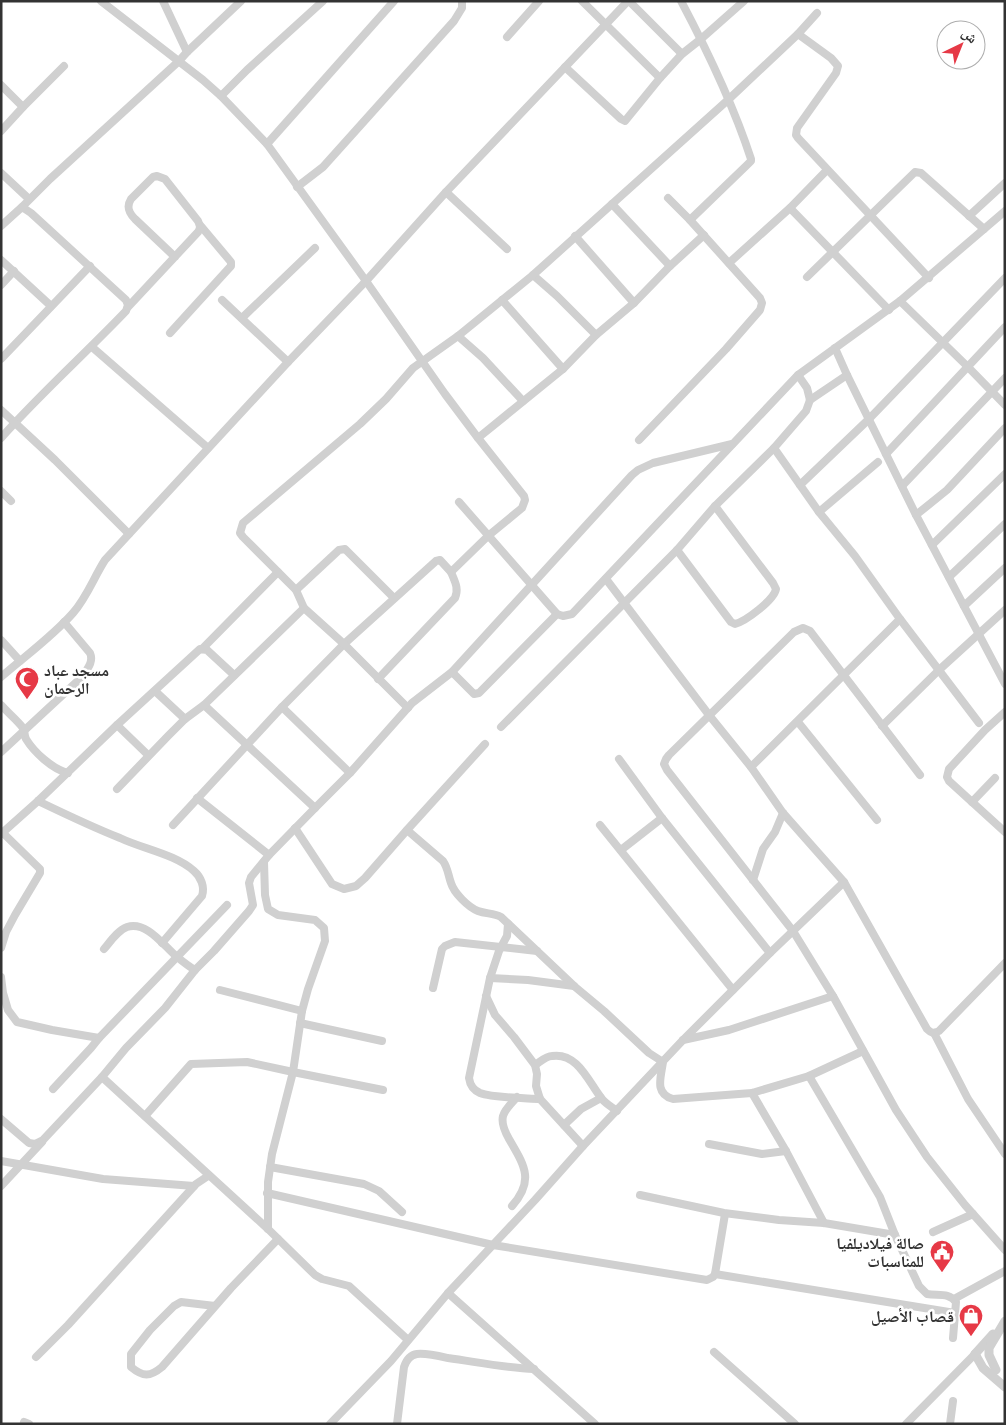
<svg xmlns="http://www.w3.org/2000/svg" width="1006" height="1425" viewBox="0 0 1006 1425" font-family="'Exo 2','Noto Naskh Arabic',sans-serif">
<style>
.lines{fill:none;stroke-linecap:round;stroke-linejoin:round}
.minor{stroke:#d0d0d0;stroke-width:8}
.tertiary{stroke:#d0d0d0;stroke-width:9}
.labels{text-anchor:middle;stroke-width:5;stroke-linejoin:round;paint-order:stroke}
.poi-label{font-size:16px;font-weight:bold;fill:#333;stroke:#fff;text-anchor:end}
</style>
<rect width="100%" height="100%" fill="#fff"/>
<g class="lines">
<g class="minor">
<path d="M 101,1 L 203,80 L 221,96 L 267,144 L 366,281 L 445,394 L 478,438 L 524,496 L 525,500 L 522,508 L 488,536 L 451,572 L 440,560 L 436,561 L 344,644 L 282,707 L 173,825"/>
<path d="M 163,1 L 187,52"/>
<path d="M 582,1 L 660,78"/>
<path d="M 629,1 L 682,54"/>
<path d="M 681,1 C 708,52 733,104 751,159 L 751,161 L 747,165 L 690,220"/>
<path d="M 798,34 L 831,58 L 838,66 L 836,73 L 797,128 L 796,135 L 798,138 L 929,278"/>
<path d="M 507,37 L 539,1"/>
<path d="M 565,67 L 621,119 L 625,121 L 660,78 L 682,54 L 701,39 L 744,1"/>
<path d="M 1,85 L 23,107 L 1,131"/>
<path d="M 221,96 L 247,70 L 323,1"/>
<path d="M 23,107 L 64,66"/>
<path d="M 267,144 L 394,1"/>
<path d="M 1,173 L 29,199"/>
<path d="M 297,187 L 323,167 L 454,21 L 462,8 L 462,1"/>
<path d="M 446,192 L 507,249"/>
<path d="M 612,204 L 670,266"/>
<path d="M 22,207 L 50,179 L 179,61 L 187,52 L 241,1"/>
<path d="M 790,208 L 889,310"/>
<path d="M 969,216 L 1005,183"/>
<path d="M 1,226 L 22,207 L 31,213 L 126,300 L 128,305 L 126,311 C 85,354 40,394 1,438"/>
<path d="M 575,236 L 634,303"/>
<path d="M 1,260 L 51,306"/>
<path d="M 729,263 L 790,208 L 827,170"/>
<path d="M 533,275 L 557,296 L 596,335"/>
<path d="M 807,277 L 915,172 L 921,173 L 984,229"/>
<path d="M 1,285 L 14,271"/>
<path d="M 222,300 L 288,362"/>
<path d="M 502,300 L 563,369"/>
<path d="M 900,301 L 967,366 L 1005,405"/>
<path d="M 128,307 L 198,232 C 201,228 200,225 198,221 L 165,179 L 157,176 L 153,177 L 131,199 C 126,207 129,213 135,219 L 175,257"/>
<path d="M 242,318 L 315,248"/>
<path d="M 170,333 L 231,266 L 231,262 L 200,225"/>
<path d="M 458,336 L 483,358 L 523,401"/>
<path d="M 92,347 L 208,448"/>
<path d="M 835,348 L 847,375 L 916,515 L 1005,684"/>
<path d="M 1,359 L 90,266"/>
<path d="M 810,400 L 847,375"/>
<path d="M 1,410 L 55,460 L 129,534"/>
<path d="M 478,438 L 563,369 L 596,335 L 634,303 L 670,266 L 704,235"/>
<path d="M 639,440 L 726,349 L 760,310 L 762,303 L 760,298 L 690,220 L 668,198"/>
<path d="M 774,448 L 819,512 L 855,556 L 900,619 L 979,723"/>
<path d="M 886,454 L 1005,327"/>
<path d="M 800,485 L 869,419 L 1005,278"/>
<path d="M 902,486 L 1005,378"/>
<path d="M 1,491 L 11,501"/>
<path d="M 459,502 L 557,614 L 563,616 L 572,614 L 798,375 L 900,301 L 1005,211"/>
<path d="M 819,512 L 878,462"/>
<path d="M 916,515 L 947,490 L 1005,428"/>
<path d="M 932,545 L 1005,474"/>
<path d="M 677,550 L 731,622 L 735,624 C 746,621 774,600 776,589 L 773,583 L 715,506"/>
<path d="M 949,577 L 1005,524"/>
<path d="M 606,579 L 709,715 L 751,767 L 783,813 L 813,847 L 844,882 L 927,1029 C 931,1033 933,1034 939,1031 L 1005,963"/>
<path d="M 296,590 L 339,550 L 345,549 L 394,598"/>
<path d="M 964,606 L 1005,568"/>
<path d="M 1,640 L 20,661"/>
<path d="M 202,649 L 278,572"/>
<path d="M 452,672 L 474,694 L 479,693 L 557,614"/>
<path d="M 1,677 C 25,656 52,637 73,613 C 87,597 94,577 105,560 L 288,362 L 366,281 L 446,192 L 628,1"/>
<path d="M 378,679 L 455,598 C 459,588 455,582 451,572"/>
<path d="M 155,691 L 185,719"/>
<path d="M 1,705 C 8,713 17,720 23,728 C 25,731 24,735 26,739 C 34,752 52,769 68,773"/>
<path d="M 204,705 L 315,808"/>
<path d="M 282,707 L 350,773"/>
<path d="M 408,708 L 344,644 L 304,608 L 296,590 L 243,537 L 240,533 L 243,523 L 360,424 L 386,399 L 413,368 L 458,336 L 533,275 L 729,99 L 798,34 L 817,13"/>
<path d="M 1005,712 L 985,730 L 949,769 L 947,777 L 949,781 L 1005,832"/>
<path d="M 798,722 L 877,820"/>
<path d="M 117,725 L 148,755"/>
<path d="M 882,726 L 939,670 L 1005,610"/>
<path d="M 501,727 L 677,550 L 715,506 L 774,448 L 806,411 L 810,400 L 807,388 L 798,375"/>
<path d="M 1,752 L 82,677 C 87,669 94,662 90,653 L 64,622"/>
<path d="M 619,759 L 662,818 L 770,953"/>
<path d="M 751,767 L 900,619"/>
<path d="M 920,775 L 810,631 L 803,628 L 794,632 L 669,755 L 666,759 L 664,764 L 667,770 L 793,931 L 833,996 L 896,1110 L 927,1157 L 965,1205 L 1005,1250"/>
<path d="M 117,789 L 168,736 L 185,719 L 204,705 L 304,608"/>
<path d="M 197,798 L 269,855"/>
<path d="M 38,801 C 65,814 92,827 120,838 C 143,849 175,854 194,871 C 201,877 205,887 202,896 L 162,943"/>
<path d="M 972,802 L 995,778"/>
<path d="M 600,825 L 733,990"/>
<path d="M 295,828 L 332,884 L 344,889 L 356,886 L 365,878 L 407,830 L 485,744"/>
<path d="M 407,830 L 443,861 C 448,868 448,875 451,883 C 454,893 468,907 478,911 C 486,914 494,913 501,917 L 574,986 L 604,1011 L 649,1053 L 663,1062 C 661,1077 654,1094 673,1099 L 752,1093 L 809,1076 L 863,1051"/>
<path d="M 1,834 L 38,801 L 117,725 L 200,649 L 207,650 L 234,675"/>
<path d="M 621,850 L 662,818"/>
<path d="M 264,862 L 265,895 L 268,909 L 278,915 L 315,920 L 324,928 L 325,941 L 308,989 L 302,1011 L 293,1072 L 383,1090"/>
<path d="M 753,880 L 763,849 L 775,832 L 783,813"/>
<path d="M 508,924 L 507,936 L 499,951 L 490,978 L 469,1078 C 470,1085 473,1090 480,1093 C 493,1098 525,1098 540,1099"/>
<path d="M 1,948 L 6,932 L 15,915 L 40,873 L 40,869 L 3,833"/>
<path d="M 104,949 C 110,942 118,930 127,927 C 147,921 163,945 176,956 C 182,961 188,966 195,970"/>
<path d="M 1,977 L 3,993 L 8,1010 L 17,1022 L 52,1030 L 99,1038 L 91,1048 L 53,1089"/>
<path d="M 490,978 L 528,980 L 574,986"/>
<path d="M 433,988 L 442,949 L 445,946 L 455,942 L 537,951"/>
<path d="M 220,990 L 302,1011"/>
<path d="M 486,996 L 495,1015 L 514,1037 L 535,1065 L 537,1074 L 536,1086 L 540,1099 L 583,1146"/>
<path d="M 300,1023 L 382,1041"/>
<path d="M 934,1033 L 968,1099 L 1005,1154"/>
<path d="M 99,1038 L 227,905"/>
<path d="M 683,1040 L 729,1030 L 833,996"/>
<path d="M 535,1065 C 540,1062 546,1056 552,1056 C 578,1052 589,1083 602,1099 C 606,1104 612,1107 617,1111"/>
<path d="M 809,1076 L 880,1197 L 895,1235 L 919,1286 L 927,1294 C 938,1296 949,1292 956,1302 L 953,1338"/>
<path d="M 102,1077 L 268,1229 L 315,1275 L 322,1279 L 349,1286 L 408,1340"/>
<path d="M 752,1093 L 786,1151 L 824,1223"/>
<path d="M 145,1116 L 191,1064 L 247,1062 L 293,1072 L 272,1154 L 268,1182 L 268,1229"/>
<path d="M 1,1119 L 29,1143 L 35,1144 L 43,1140 L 102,1077 L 126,1048 L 165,1008 L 195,970 L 214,951 L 249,911 L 253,905 L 249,883 L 251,877 L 269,855 L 315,808 L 350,773 L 412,703 L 452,672 L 632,475 L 638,470 L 653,463 L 732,444"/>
<path d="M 564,1125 L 581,1109 L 601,1098"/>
<path d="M 709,1144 L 762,1154 L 786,1151"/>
<path d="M 1,1161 L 103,1179 L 194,1186"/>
<path d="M 270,1167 L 364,1184 L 379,1191 L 402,1212"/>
<path d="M 1,1186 L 42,1142"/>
<path d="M 267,1193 L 493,1245 L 707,1280 L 713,1277 L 715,1274 L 725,1214"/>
<path d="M 640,1195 L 724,1213 L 779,1220 L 824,1223 L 895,1235"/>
<path d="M 512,1206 C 535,1180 524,1165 509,1139 C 505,1132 501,1124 503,1116 C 505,1109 512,1103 517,1097"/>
<path d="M 933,1232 L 973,1214"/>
<path d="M 715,1274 L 955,1313"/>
<path d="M 448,1293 L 595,1424"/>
<path d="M 954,1299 L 1005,1271"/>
<path d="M 215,1306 L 181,1302 L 174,1306 L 150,1330 L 131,1354 L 131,1367 C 143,1377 150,1377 162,1367 L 231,1288 L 278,1239"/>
<path d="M 714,1352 L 795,1424"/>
<path d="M 36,1357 L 68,1325 L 196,1184 L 208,1176"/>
<path d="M 24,1422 L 29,1424"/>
<path d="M 330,1424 L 391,1361 L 448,1293 L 535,1200 L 583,1146 L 683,1040 L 770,953 L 844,882"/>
<path d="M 397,1424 L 404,1367 C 406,1361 410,1355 417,1354 C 426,1353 439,1356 448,1358 C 477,1362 505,1368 534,1369"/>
<path d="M 906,1424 L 975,1354"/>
<path d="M 950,1424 L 953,1401"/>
</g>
<g class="tertiary">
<path d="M 975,1354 L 983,1368 L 1005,1387"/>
<path d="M 975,1354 L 993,1334"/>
<path d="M 996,1370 L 989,1355 L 989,1348 L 1005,1321"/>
</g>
</g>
<defs>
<symbol id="mosque-pin" viewBox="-11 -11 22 30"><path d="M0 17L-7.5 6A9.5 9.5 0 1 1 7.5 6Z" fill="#e63946" stroke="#fff"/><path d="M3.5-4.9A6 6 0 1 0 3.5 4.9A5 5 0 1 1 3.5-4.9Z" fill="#fff"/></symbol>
<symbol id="civic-pin" viewBox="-11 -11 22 30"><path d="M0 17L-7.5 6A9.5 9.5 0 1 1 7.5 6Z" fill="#e63946" stroke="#fff"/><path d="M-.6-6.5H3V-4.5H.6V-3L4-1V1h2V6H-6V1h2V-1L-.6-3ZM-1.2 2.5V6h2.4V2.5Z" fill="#fff"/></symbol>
<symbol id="shop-pin" viewBox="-11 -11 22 30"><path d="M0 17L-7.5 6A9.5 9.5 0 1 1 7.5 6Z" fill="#e63946" stroke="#fff"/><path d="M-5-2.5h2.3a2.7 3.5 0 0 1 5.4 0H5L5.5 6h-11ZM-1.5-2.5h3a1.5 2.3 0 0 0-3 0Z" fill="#fff"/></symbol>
</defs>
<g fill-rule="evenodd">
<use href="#mosque-pin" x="13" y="665" width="28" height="38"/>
<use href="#civic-pin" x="928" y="1238" width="28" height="38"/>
<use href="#shop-pin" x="957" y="1302" width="28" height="38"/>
</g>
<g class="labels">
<g class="poi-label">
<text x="44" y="676" text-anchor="start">مسجد عباد<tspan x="44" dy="18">الرحمان</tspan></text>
<text x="924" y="1249">صالة فيلاديلفيا<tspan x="924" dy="18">للمناسبات</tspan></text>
<text x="954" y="1322">قصاب الأصيل</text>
</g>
</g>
<rect width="1006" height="1425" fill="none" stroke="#333333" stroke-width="5"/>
<g transform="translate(961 45) rotate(43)"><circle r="24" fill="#ffffff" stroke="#adadad"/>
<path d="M0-4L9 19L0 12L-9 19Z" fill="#e63946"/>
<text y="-8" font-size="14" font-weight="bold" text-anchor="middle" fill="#333333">ش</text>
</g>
</svg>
